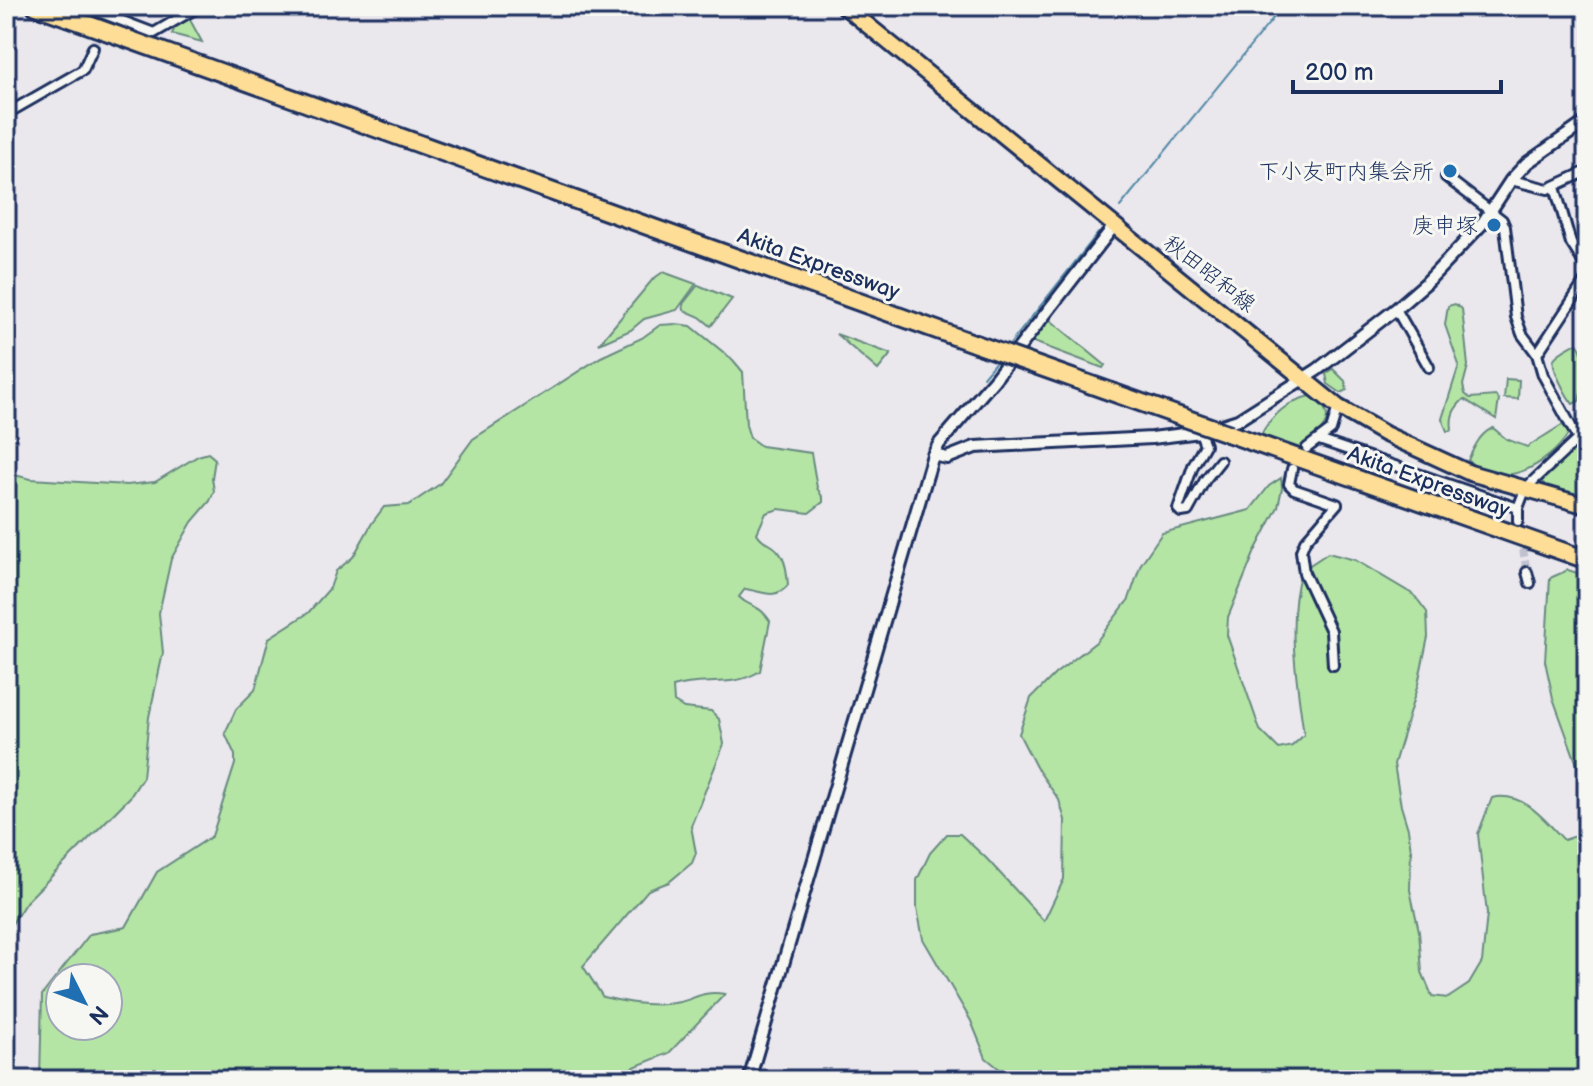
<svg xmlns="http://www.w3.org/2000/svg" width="1593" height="1086" viewBox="0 0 1593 1086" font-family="'Balsamiq Sans','Klee One',sans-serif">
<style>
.green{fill:#b5e5a4;stroke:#688a81;stroke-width:2;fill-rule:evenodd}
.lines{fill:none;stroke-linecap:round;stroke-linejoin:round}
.stream{stroke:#5389a7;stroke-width:2}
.minor-tunnel{stroke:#c1c2d0;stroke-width:8;stroke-dasharray:8 4;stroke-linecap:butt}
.minor-casing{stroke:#1b2f5e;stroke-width:14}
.tertiary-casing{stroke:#1b2f5e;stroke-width:16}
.primary-casing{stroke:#1b2f5e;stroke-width:20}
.motorway-casing{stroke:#1b2f5e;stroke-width:22}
.minor{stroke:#f6f6f2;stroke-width:8}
.tertiary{stroke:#f6f6f2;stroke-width:10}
.primary{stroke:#fede96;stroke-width:14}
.motorway{stroke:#fede96;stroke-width:16}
.motorway-bridge-casing{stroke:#1b2f5e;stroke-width:22;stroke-linecap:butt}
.motorway-bridge{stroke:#fede96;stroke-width:16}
.poi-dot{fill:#1f6fb2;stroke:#f6f6f2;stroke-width:3}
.labels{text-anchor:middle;stroke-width:6;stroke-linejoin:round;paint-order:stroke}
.poi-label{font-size:22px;fill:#1b2f5e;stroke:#f6f6f2;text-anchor:end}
.street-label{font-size:22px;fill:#1b2f5e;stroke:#f6f6f2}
</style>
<rect width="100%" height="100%" fill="#eae7ed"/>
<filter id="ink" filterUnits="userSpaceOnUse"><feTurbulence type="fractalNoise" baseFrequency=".0125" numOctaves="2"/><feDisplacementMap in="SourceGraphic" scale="16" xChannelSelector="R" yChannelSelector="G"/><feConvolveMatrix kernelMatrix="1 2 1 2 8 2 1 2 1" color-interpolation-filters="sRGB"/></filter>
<g filter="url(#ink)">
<g class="green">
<path d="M 189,18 L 202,42 L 172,34 L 176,25 Z"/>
<path d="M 663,272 L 696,284 L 677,310 L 644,319 L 631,330 L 599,344 L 653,279 Z"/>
<path d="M 698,285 L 732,299 L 711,326 L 700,317 L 684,310 L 683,304 Z"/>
<path d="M 1455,304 L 1462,309 L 1468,366 L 1463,385 L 1465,394 L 1470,398 L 1496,396 L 1499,400 L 1496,419 L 1464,399 C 1454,408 1450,416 1452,429 L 1450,431 L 1447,431 L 1442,419 L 1459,365 L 1445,325 L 1448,306 Z"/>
<path d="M 1049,319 L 1105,365 L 1103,368 L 1031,341 Z"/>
<path d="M 676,324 L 691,326 L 733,360 L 743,372 L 746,425 L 750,438 L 761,446 L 811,453 L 817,488 L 823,498 L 823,502 L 809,513 L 779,509 L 766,513 L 757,533 C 762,543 772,543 778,551 C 786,560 787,573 788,585 C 775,601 762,591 745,589 L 739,597 C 751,609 757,602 770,621 L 760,671 C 732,689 702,677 673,687 L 674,702 L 684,708 L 711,711 L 719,719 L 724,744 L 691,826 L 696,853 L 692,863 L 669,882 L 648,890 L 583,966 L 603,997 C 624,1002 652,1007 674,1003 C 696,1000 699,990 725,994 L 669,1053 L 602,1080 L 40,1080 L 42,995 L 90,934 L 126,927 L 157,872 L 212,836 L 235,764 L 235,755 L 225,733 L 236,709 L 255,690 L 269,638 L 308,613 L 330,588 L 336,571 L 353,557 L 372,523 L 384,507 L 409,505 L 440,484 L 473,439 L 601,357 L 642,338 L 660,325 ZM 60,978 L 108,978 L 108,1026 L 60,1026 Z"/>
<path d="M 836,334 L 891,354 L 878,370 Z"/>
<path d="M 1577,343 C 1590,360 1584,383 1579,401 L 1573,404 C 1567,397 1551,368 1554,359 C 1557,353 1570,347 1577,343 Z"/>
<path d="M 1333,369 L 1345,381 L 1347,390 L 1341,393 L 1328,384 L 1326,374 Z"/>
<path d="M 1506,379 L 1519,380 L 1518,399 L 1504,398 Z"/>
<path d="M 1311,396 C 1344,418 1319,432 1298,450 L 1263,438 L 1261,435 C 1270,416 1291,399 1311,396 Z"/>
<path d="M 1562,425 L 1568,428 L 1569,433 C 1549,465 1500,493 1468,460 C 1474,448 1480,433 1493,428 L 1506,439 L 1527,447 Z"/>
<path d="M 1576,446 L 1587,448 L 1587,498 L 1550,489 L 1542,482 L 1542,476 Z"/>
<path d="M 208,453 L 215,459 L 212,478 L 214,491 L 210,501 L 192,522 L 171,559 L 159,613 L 163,653 L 149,717 L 143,777 L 130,797 L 26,902 L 6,933 L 6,473 L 31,479 L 127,485 L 155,482 L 198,456 Z"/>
<path d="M 1281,478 L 1282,488 L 1278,507 L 1255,551 L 1228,617 L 1227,635 L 1260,730 L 1279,749 L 1292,746 L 1304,735 C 1297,683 1286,622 1301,571 L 1328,553 L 1355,560 L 1414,595 L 1427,612 L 1428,637 L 1418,684 L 1394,764 L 1401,806 L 1408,829 L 1411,850 L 1410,890 L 1419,931 L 1422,972 L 1432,996 L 1448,998 L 1469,984 L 1482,962 L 1487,914 L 1478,834 L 1492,798 C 1522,790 1545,820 1564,840 L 1576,836 L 1584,809 L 1583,781 L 1553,698 L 1545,661 L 1550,578 L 1568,570 L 1587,576 L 1587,1080 L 1013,1080 L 986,1058 L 971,1021 L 923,939 L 917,908 L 917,880 L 930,853 L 947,834 L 960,834 L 986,858 L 1044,921 L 1064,879 L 1065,820 L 1059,800 L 1036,767 L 1019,734 L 1031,698 L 1055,674 L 1096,642 L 1129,599 L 1141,564 L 1162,533 L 1250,510 L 1269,486 Z"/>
</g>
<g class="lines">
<g class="stream">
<path d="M 1120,207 L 1283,6"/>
<path d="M 1007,348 L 1098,233"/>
<path d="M 983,377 L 998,359"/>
</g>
<g class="minor-tunnel">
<path d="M 93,48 L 102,19"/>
<path d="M 1521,537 L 1527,572"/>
</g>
<defs>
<g id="minor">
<path d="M 83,6 L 154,33 L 200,6"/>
<path d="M 6,114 L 83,70 L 93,48"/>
<path d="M 1446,177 L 1502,220 L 1505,227 L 1516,317 L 1522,334 L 1537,354 L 1543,375 L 1578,439 L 1530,484"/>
<path d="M 1511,180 L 1548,189 L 1587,171"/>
<path d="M 1555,187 L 1571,243 L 1587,268"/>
<path d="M 1396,309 L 1429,367"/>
<path d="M 1537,354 L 1587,278"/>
<path d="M 1200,432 L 1205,445 L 1193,466 L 1178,509 L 1181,512 L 1188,511 L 1205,480 L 1220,461"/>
<path d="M 1319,440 L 1518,508"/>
<path d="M 1307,448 L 1331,430 L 1338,407"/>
<path d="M 1292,469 L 1289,484 L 1294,489 L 1337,504 L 1305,541 L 1301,551 L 1304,573 L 1331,631 L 1333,665"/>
<path d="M 1518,521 L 1518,508 L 1523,495"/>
<path d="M 1527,572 L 1530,583"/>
</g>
<g id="tertiary">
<path d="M 859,18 L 869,6"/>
<path d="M 933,455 L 947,458 L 975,447 L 1152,438 L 1200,432 L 1238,420 L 1317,370 L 1396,309 L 1426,283 L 1482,224 L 1511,180 L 1527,163 L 1587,121"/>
<path d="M 749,1080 L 933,455 L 939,444 L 994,380 L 1114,226"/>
</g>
<path id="primary" d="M 844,6 L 1338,407 L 1385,434 L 1470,473 L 1587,506"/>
<g id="motorway">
<path d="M 36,6 L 976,344"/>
<path d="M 1230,434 L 1587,560"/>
</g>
</defs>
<use href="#minor" class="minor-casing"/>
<use href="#tertiary" class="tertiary-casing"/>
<use href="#primary" class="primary-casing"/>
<use href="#motorway" class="motorway-casing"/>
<use href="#minor" class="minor"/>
<use href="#tertiary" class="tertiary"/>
<use href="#primary" class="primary"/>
<use href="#motorway" class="motorway"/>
<defs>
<path id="motorway-bridge" d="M 976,344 L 1230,434"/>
</defs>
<use href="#motorway-bridge" class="motorway-bridge-casing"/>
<use href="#motorway-bridge" class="motorway-bridge"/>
</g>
</g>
<g class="poi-dot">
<circle cx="1450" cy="171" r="8"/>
<circle cx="1494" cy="225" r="8"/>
</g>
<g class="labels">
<g class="poi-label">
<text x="1434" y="179">下小友町内集会所</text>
<text x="1478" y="233">庚申塚</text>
</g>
<g class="street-label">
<text transform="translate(819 263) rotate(20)" y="8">Akita Expressway</text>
<text transform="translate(1210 273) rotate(38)" y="8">秋田昭和線</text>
<text transform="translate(1429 481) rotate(20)" y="8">Akita Expressway</text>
</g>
</g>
<rect width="1593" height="1086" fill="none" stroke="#f6f6f2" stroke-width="32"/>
<rect x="16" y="16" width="1561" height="1054" fill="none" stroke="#1b2f5e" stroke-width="3" filter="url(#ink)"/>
<g transform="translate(84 1002) rotate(132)"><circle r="38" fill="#f6f6f2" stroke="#9ea6b7" stroke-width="2"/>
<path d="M0-6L14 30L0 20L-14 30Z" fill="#1f6fb2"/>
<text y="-12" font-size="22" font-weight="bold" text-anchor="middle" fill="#1b2f5e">N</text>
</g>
<path d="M1293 80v12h208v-12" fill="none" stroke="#1b2f5e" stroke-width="4"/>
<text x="1305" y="80" font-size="24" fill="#1b2f5e" stroke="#f6f6f2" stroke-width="6" paint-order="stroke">200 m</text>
</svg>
